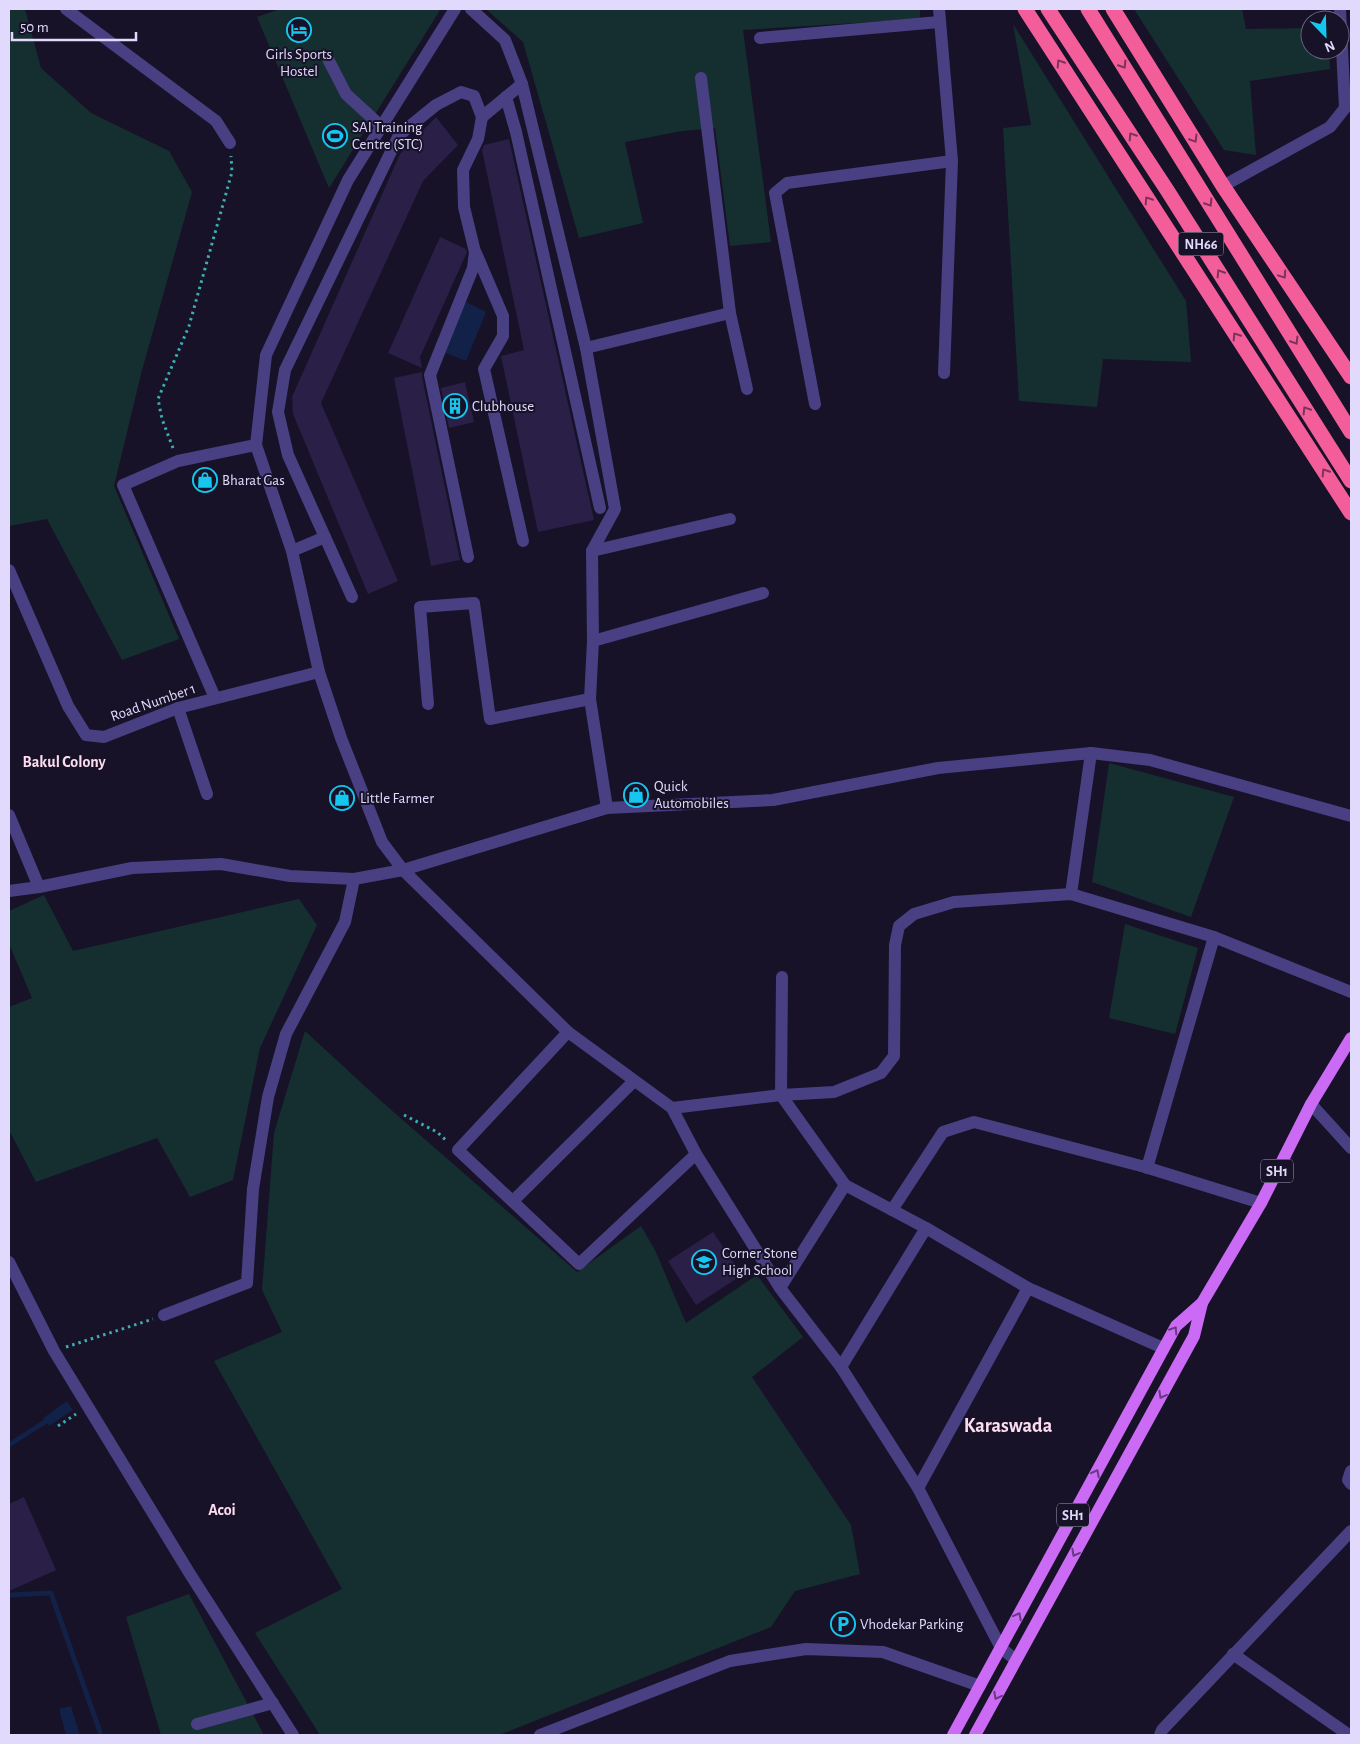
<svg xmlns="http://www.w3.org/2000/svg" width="1360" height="1744" viewBox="0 0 1360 1744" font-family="'Alegreya Sans',sans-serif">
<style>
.green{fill:#152f31}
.water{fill:#112147}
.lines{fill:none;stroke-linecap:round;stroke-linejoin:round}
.stream{stroke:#112147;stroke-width:5}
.building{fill:#2a1f47}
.path{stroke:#39afb1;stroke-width:3;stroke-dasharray:2.5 4;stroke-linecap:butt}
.minor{stroke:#484082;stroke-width:12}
.major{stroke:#cb6af4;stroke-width:12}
.highway{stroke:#f35e9a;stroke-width:15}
.oneway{stroke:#7a345b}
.oneway2{stroke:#683a83}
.labels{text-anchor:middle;stroke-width:4;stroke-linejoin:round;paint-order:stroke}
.shield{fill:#171227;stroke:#a49ebc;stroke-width:1}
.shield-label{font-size:14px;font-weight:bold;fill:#e1dafc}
.poi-label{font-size:15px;fill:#e1dafc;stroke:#171227;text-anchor:start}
.street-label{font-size:15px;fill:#e1dafc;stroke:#171227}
.neighbourhood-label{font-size:16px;font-weight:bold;fill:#fcdcee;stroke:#171227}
.district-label{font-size:20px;font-weight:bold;fill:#fcdcee;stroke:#171227}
</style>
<rect width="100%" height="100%" fill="#171227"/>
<g class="green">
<path d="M 9,9 L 25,9 L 41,68 L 91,113 L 169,151 L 192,192 L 141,374 L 114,486 L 179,639 L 122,660 L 47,519 L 9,526 Z"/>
<path d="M 280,9 L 440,9 L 440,10 L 329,188 L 257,17 Z"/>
<path d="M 486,9 L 920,9 L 920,19 L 743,30 L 771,242 L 730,246 L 715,128 L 682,131 L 625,142 L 643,223 L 579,238 L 523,42 Z"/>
<path d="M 1134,9 L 1242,9 L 1246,29 L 1310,28 L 1310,50 L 1329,50 L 1330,69 L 1250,81 L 1256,155 L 1224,150 Z"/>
<path d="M 1013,24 L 1186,301 L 1191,362 L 1103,359 L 1097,407 L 1019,401 L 1003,128 L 1031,125 Z"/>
<path d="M 1109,763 L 1234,797 L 1191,917 L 1092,882 Z"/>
<path d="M 44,895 L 73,951 L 299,899 L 317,925 L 260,1048 L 233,1180 L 190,1197 L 157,1138 L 36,1182 L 9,1130 L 9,1007 L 32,998 L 9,944 L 9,911 Z"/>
<path d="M 1125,924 L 1198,948 L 1175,1034 L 1109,1018 Z"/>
<path d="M 305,1031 L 381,1101 L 577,1272 L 641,1226 L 655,1250 L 686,1323 L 757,1275 L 803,1337 L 752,1377 L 851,1525 L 860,1574 L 795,1591 L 771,1627 L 499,1735 L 320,1735 L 255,1633 L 342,1589 L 214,1361 L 282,1332 L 262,1290 L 274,1133 Z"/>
<path d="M 189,1594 L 264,1735 L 161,1735 L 126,1617 Z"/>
</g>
<g class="water">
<path d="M 462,300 L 486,312 L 466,361 L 441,351 Z"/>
<path d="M 67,1401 L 73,1410 L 49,1426 L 43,1418 Z"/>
<path d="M 71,1706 L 80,1735 L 66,1735 L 59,1709 Z"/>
</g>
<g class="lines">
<g class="stream">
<path d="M 9,1445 L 51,1418"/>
<path d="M 9,1595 L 51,1593 L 101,1735"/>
</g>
</g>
<g class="building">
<path d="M 436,117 L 458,145 L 423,181 L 321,403 L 398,581 L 368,594 L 293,414 L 292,397 L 400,154 Z"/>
<path d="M 509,139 L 594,520 L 538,532 L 501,356 L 524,350 L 482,150 L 484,145 Z"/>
<path d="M 440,237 L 466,249 L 467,252 L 420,357 L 422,368 L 388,353 Z"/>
<path d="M 422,372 L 422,377 L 460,560 L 431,566 L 394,378 Z"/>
<path d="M 465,382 L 474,422 L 449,428 L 441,388 Z"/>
<path d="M 713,1232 L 742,1275 L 696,1305 L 668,1261 Z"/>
<path d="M 24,1497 L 56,1570 L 9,1591 L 9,1504 Z"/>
</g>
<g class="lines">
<g class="path">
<path d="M 173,448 L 162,419 L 158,399 L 189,326 L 232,172 L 231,156"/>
<path d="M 404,1115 L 437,1132 L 448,1142"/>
<path d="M 66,1347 L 153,1319"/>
<path d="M 58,1426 L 76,1414"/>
</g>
<g class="minor">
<path d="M 66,9 L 216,121 L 230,143"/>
<path d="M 455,9 L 348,180 L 266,355 L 256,445 L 292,551 L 319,672 L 341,738 L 382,842 L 403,870 L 568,1032 L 672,1108 L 696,1154 L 780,1288 L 841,1367 L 918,1488 L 1001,1648 L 1016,1660"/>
<path d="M 471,9 L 505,40 L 522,84 L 586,348 L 615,509 L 592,551 L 593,641 L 590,699 L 607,808"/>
<path d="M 939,9 L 952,161 L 944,373"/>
<path d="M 760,38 L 939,22"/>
<path d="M 329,61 L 346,94 L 382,127"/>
<path d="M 701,78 L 730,313 L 747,389"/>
<path d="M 506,97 L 516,132 L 600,508"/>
<path d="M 482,117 L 522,84"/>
<path d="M 1223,186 L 1330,127 L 1345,108 L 1340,9"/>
<path d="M 476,253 L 503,316 L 503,336 L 484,369 L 523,541"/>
<path d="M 586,348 L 730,313"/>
<path d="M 815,404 L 775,193 L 787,183 L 952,161"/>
<path d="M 292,551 L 325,537"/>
<path d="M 592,551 L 730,519"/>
<path d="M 9,570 L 68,706 L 86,735 L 104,737 L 178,708 L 319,672"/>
<path d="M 352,597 L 288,455 L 278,412 L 285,370 L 399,135 L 436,105 L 461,92 L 474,96 L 482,117 L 478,139 L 463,170 L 464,207 L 475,252 L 473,268 L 430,375 L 468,557"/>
<path d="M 593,641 L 763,593"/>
<path d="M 215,698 L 123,485 L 178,461 L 256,445"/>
<path d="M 428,704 L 420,607 L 474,603 L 490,719 L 590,699"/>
<path d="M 178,708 L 207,794"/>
<path d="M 9,815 L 39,887"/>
<path d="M 9,891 L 39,887 L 132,868 L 221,864 L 290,876 L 354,879 L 403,870 L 607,808 L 773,800 L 938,768 L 1091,753 L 1150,760 L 1351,816"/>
<path d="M 1071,894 L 1091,753"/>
<path d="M 782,977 L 781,1095 L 834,1092 L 881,1073 L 894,1056 L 895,945 L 899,926 L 914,914 L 954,902 L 1071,894 L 1214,937 L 1351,992"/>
<path d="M 568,1032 L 458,1150 L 579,1264 L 696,1154"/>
<path d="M 1311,1104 L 1351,1148"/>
<path d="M 672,1108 L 781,1095 L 845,1185 L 926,1228 L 1028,1288 L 1163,1348"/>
<path d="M 1147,1168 L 1214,937"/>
<path d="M 513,1201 L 634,1081"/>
<path d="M 892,1210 L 943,1132 L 974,1122 L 1145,1167 L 1261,1203"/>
<path d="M 9,1262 L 54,1351 L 190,1574 L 293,1735"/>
<path d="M 780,1288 L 845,1185"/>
<path d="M 164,1315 L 247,1283 L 253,1189 L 268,1097 L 286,1034 L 345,922 L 354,879"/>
<path d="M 841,1367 L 926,1228"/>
<path d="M 1351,1471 L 1348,1480 L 1351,1484"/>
<path d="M 918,1488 L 1028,1288"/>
<path d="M 1233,1654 L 1349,1735"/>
<path d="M 197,1724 L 273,1703"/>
<path d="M 540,1735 L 730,1661 L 806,1649 L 883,1652 L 980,1686"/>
<path d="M 1160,1735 L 1162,1730 L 1351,1531"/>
</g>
<g class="major">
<path d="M 953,1735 L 1176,1326 L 1202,1303 L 1261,1203 L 1311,1104 L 1351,1038"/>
<path d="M 975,1735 L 1194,1336 L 1202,1303"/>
</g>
<g class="highway">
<path d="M 1025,9 L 1351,513"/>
<path d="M 1048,9 L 1167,190 L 1351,481"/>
<path d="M 1088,9 L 1351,432"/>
<path d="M 1113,9 L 1223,186 L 1351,377"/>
</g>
</g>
<defs><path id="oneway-chevron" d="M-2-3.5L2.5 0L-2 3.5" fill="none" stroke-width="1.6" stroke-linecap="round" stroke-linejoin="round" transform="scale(1.25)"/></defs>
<g class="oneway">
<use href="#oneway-chevron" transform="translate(1060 63) rotate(-123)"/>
<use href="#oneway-chevron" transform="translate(1123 65) rotate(58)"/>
<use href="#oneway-chevron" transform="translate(1132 136) rotate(-123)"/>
<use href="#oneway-chevron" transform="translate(1194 139) rotate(58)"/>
<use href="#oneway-chevron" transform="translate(1148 200) rotate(-123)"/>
<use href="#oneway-chevron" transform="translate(1209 203) rotate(58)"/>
<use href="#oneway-chevron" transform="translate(1220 273) rotate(-122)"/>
<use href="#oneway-chevron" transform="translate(1283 275) rotate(56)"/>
<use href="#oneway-chevron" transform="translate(1236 336) rotate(-123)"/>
<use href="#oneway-chevron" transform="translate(1295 341) rotate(58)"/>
<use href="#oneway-chevron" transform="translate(1306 410) rotate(-122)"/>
<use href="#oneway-chevron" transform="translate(1325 472) rotate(-123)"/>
</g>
<g class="oneway2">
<use href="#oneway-chevron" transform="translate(1174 1330) rotate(-57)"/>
<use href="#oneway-chevron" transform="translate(1162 1395) rotate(119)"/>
<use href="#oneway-chevron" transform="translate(1096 1473) rotate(-62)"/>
<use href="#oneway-chevron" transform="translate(1075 1553) rotate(119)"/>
<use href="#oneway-chevron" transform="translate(1018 1616) rotate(-62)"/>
<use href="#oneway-chevron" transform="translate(997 1696) rotate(118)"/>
</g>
<defs>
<symbol id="hotel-ring" viewBox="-11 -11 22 22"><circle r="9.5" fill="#171227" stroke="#15c7ee" stroke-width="1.5"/><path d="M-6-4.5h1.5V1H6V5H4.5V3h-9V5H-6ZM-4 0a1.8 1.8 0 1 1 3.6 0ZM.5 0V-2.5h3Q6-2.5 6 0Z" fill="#15c7ee"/></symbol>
<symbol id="stadium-ring" viewBox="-11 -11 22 22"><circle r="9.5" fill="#171227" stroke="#15c7ee" stroke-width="1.5"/><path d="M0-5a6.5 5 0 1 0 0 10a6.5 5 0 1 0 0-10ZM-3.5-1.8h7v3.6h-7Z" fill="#15c7ee"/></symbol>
<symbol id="building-ring" viewBox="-11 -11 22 22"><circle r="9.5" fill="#171227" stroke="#15c7ee" stroke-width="1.5"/><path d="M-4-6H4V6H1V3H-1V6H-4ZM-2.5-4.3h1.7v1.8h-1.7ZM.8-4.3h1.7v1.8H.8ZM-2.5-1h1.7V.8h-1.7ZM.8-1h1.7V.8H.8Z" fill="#15c7ee"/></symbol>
<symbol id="shop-ring" viewBox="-11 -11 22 22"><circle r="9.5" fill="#171227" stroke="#15c7ee" stroke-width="1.5"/><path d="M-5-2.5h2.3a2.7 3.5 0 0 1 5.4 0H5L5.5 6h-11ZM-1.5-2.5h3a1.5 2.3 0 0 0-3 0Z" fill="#15c7ee"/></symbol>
<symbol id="school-ring" viewBox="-11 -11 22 22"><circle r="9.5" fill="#171227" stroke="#15c7ee" stroke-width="1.5"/><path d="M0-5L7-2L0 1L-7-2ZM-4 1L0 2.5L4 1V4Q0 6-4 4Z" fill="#15c7ee"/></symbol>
<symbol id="parking-ring" viewBox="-11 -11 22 22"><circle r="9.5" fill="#171227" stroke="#15c7ee" stroke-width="1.5"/><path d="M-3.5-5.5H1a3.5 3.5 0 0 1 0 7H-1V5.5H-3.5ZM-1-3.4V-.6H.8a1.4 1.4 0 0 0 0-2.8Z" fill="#15c7ee"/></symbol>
</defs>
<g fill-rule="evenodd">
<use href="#hotel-ring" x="285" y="16" width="28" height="28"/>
<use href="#stadium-ring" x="321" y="122" width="28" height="28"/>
<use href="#building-ring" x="441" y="392" width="28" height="28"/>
<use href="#shop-ring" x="191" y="466" width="28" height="28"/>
<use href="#shop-ring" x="622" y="781" width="28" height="28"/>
<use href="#shop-ring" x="328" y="784" width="28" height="28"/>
<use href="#school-ring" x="690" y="1248" width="28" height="28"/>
<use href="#parking-ring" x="829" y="1610" width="28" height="28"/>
</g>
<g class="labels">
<g class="shield">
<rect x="1178.5" y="232.5" width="45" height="23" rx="4"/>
<rect x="1261" y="1159.5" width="32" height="23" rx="4"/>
<rect x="1057" y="1503.5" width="32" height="23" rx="4"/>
</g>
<g class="shield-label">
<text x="1201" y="249">NH66</text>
<text x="1277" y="1176">SH1</text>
<text x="1073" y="1520">SH1</text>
</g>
<g class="poi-label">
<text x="299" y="59" text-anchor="middle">Girls Sports<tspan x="299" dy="17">Hostel</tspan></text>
<text x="352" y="132">SAI Training<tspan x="352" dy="17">Centre (STC)</tspan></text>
<text x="472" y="411">Clubhouse</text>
<text x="222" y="485">Bharat Gas</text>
<text x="654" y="791">Quick<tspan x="654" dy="17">Automobiles</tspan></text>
<text x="360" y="803">Little Farmer</text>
<text x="722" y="1258">Corner Stone<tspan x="722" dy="17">High School</tspan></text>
<text x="860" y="1629">Vhodekar Parking</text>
</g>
<g class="street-label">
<text transform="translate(153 702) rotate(-19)" y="5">Road Number 1</text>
</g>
<g class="neighbourhood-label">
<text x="64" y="767">Bakul Colony</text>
<text x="222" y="1515">Acoi</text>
</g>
<g class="district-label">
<text x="1008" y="1432">Karaswada</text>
</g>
</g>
<rect width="1360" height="1744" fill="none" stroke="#e1dafc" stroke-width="20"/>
<g transform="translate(1325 35) rotate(157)"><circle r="24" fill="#171227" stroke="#68627c"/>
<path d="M0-4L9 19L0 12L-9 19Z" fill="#15c7ee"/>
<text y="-8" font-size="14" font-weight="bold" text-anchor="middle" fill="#e1dafc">N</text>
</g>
<path d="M12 32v8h124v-8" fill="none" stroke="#e1dafc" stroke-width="2.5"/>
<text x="20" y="32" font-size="15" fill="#e1dafc" stroke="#171227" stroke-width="4" paint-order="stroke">50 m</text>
</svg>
